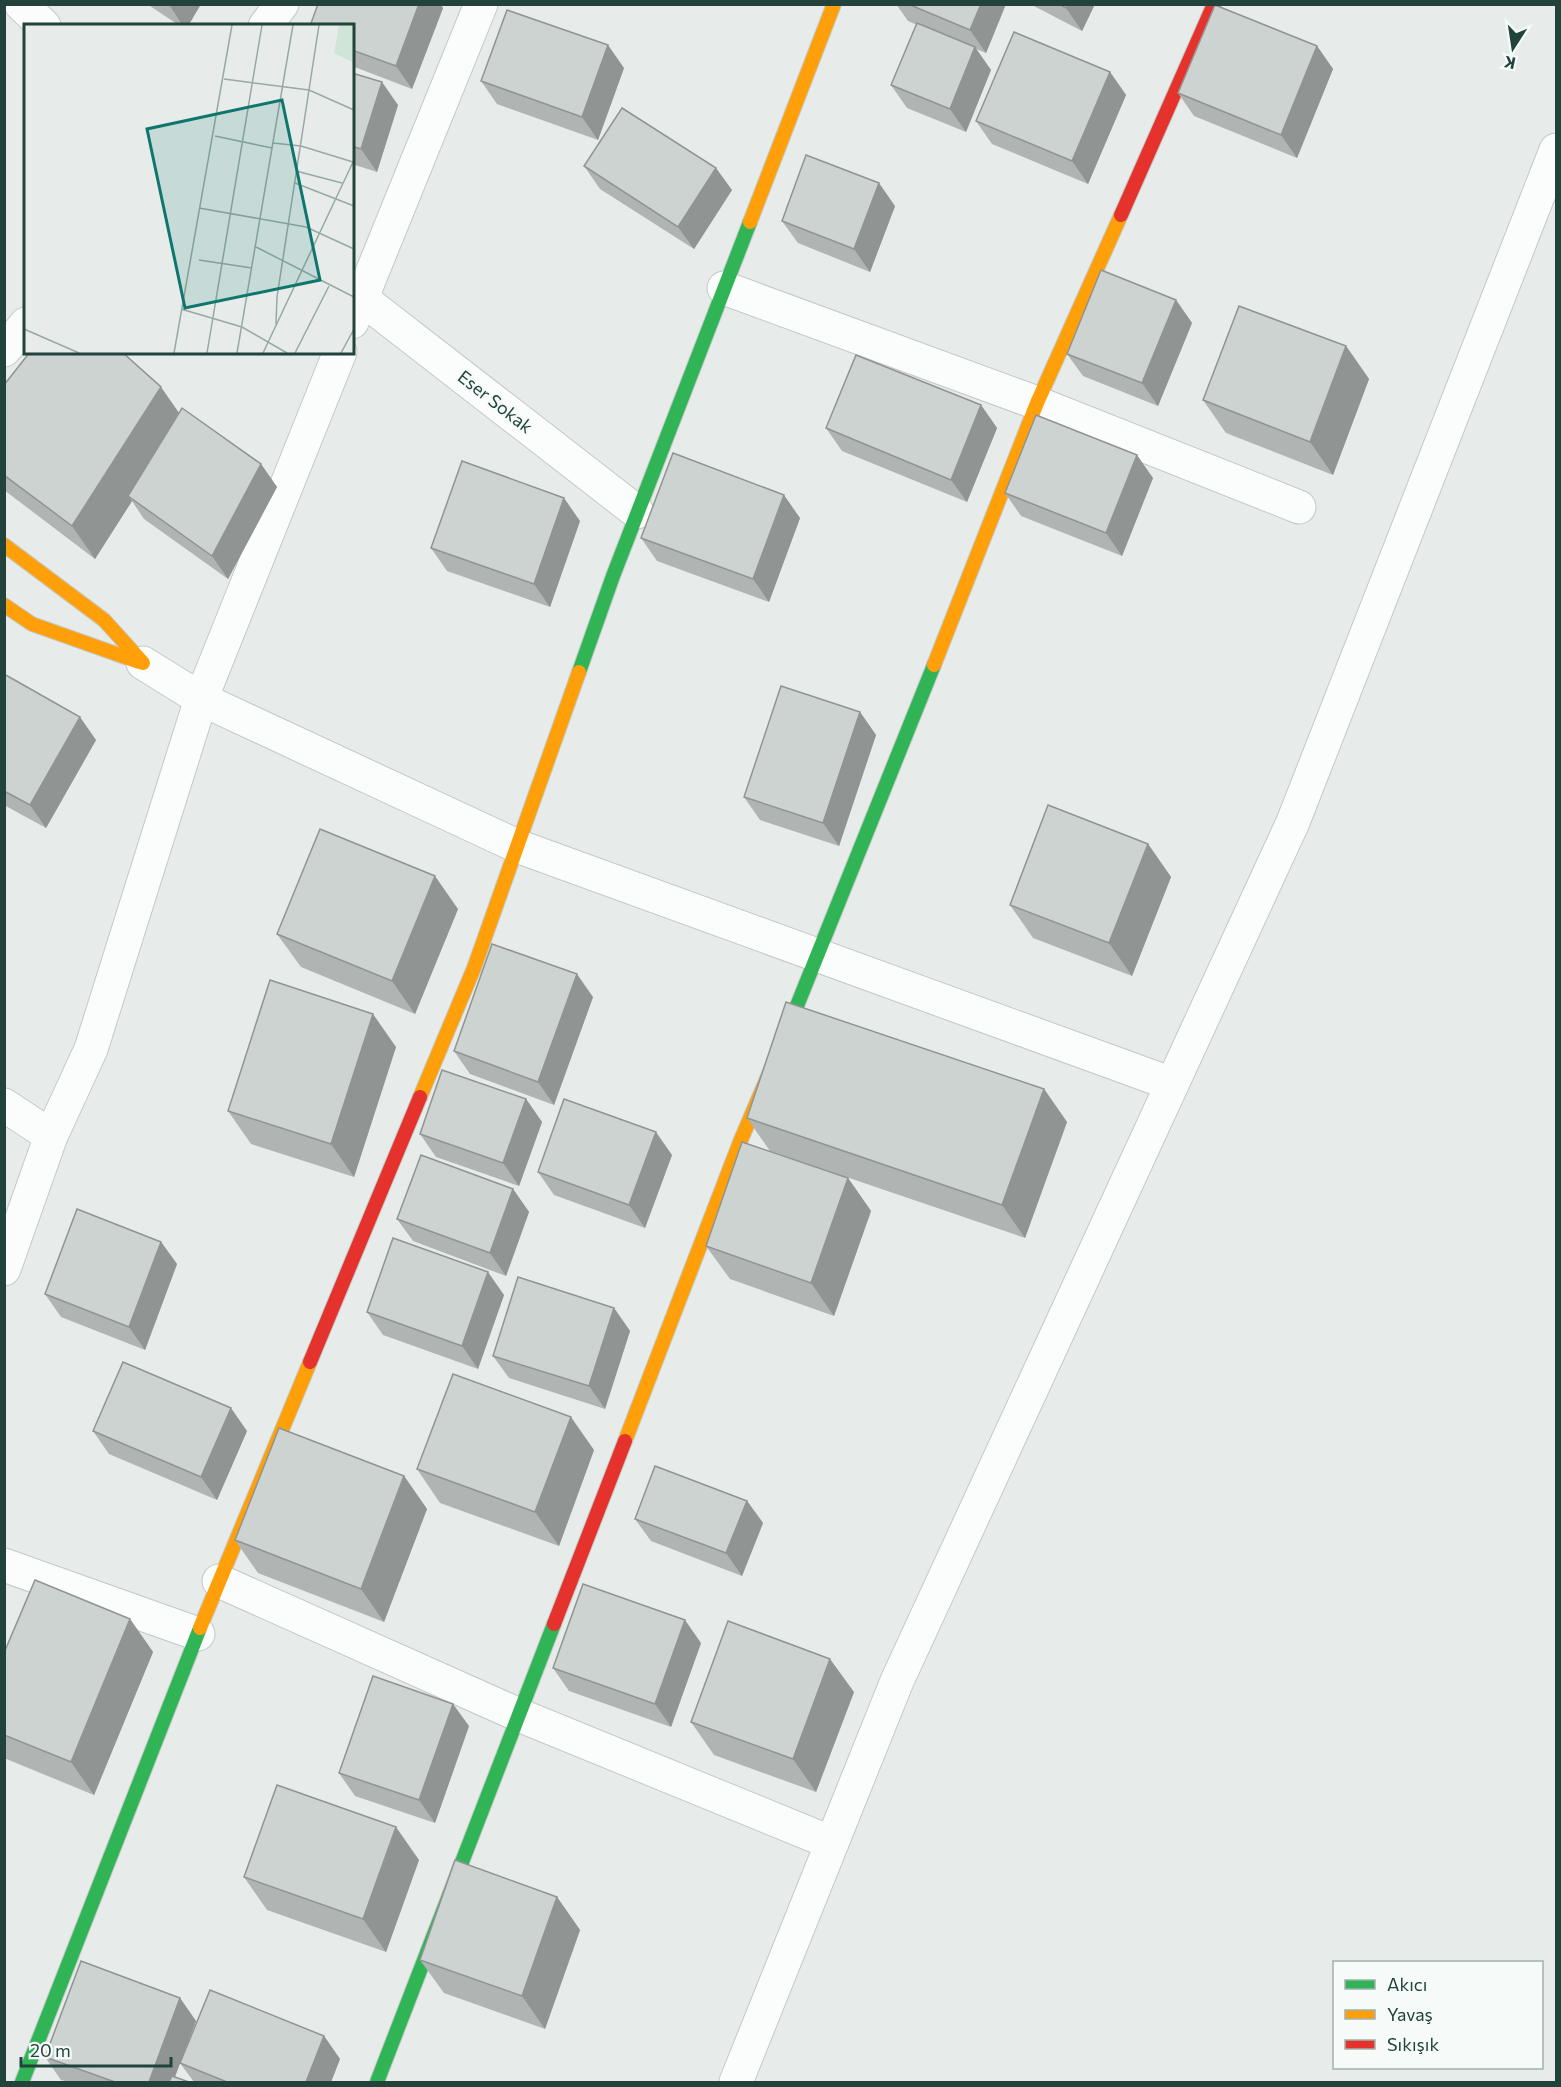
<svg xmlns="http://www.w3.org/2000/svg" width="1561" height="2087" viewBox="0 0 1561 2087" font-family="Commissioner,sans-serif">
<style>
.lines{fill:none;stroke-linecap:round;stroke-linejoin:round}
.street-casing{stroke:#c4c9c7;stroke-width:35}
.fast-casing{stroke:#c2cac7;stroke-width:16}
.slow-casing{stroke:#c2cac7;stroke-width:16}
.jam-casing{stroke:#c2cac7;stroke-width:16}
.street{stroke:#fbfcfc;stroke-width:33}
.fast{stroke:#30b455;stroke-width:14}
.slow{stroke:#ff9f0a;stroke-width:14}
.jam{stroke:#e5322d;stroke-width:14}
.wall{fill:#b0b5b4}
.shaded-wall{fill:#909492}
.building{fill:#cdd3d1;stroke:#909492;stroke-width:1.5}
.labels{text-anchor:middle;stroke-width:4.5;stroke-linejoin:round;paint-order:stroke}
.street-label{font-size:18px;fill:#21433c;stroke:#f6fbf9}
.inset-road{fill:none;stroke:#98a8a4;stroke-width:1.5}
.view{fill:#0f766e;fill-opacity:0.15;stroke:#0f766e;stroke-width:3}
.inset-edge{fill:none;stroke:#21433c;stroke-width:3}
</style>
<rect width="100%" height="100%" fill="#e7ecea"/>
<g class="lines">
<defs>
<g id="street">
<path d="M 21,4 L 44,26"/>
<path d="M 265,26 L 282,4"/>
<path d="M 724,288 L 1037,403 L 1299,507"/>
<path d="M 352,291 L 637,512"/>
<path d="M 352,322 L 481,4"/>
<path d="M 4,350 L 26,324"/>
<path d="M 143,663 L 201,699 L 517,846 L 1172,1084"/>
<path d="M 4,1105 L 51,1136"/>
<path d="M 4,1269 L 51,1136 L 91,1049 L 201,699 L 340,352"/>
<path d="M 4,1565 L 198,1634"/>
<path d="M 219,1581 L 519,1715 L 832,1843"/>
<path d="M 736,2082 L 897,1681 L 1293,822 L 1556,150"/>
</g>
<g id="fast">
<path d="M 579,672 L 613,576 L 750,222"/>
<path d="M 780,1048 L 934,665"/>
<path d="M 22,2082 L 200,1628"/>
<path d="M 377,2082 L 554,1624"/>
</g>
<g id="slow">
<path d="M 750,222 L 834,4"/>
<path d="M 4,545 L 104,620 L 143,663"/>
<path d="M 4,605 L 32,624 L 139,662"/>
<path d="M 934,665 L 1037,403 L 1121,215"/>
<path d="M 420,1097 L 474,968 L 579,672"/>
<path d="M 625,1441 L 740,1142 L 780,1048"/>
<path d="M 200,1628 L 310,1362"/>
</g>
<g id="jam">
<path d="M 1121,215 L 1214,4"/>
<path d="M 310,1362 L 420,1097"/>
<path d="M 554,1624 L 625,1441"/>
</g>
</defs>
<use href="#street" class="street-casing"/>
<use href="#fast" class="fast-casing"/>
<use href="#slow" class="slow-casing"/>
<use href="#jam" class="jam-casing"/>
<use href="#street" class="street"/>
<use href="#fast" class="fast"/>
<use href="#slow" class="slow"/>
<use href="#jam" class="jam"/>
</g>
<g class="wall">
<path d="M 147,4 L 201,4 L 188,26 L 180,26 Z"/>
<path d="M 318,4 L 440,4 L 443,8 L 412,89 L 352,66 L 352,26 Z"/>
<path d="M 896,4 L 1006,4 L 986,53 L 976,49 L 991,70 L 966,132 L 907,108 L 891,85 L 917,25 L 908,21 Z"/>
<path d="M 1030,4 L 1095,4 L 1082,31 Z"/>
<path d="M 1317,46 L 1333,69 L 1297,158 L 1194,116 L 1178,93 Z"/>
<path d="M 624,68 L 598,140 L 497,104 L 481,81 Z"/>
<path d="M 1110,72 L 1126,95 L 1088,184 L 992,144 L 976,121 Z"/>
<path d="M 352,73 L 398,105 L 377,172 L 352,164 Z"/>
<path d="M 584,166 L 732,190 L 694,249 L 600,189 Z"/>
<path d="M 895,206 L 870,272 L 798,243 L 782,221 Z"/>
<path d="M 1176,300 L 1192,323 L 1158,406 L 1083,376 L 1067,354 Z"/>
<path d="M 1346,346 L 1369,379 L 1333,475 L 1226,433 L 1203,400 Z"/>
<path d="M 4,385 L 179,413 L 261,464 L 277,487 L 228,579 L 144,519 L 132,501 L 95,559 L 4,490 Z"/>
<path d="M 981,405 L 997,428 L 967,502 L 842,451 L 826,428 Z"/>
<path d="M 1153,478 L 1122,556 L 1021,516 L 1005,493 Z"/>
<path d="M 800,518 L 769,602 L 657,561 L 641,538 Z"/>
<path d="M 580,521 L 550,607 L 447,571 L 431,548 Z"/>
<path d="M 4,674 L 96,740 L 46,828 L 4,805 Z"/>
<path d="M 860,712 L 876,735 L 839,846 L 760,820 L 744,797 Z"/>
<path d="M 1148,844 L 1171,877 L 1132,976 L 1033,938 L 1010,905 Z"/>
<path d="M 458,909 L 415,1014 L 301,967 L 277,934 Z"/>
<path d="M 593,997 L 554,1105 L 470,1074 L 454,1051 Z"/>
<path d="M 396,1047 L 354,1177 L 251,1144 L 228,1111 Z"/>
<path d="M 1044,1089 L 1067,1122 L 1025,1238 L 770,1151 L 747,1118 Z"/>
<path d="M 526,1099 L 542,1122 L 519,1186 L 436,1157 L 420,1134 Z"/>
<path d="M 672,1155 L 645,1228 L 554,1195 L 538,1172 Z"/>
<path d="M 848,1178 L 871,1211 L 834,1316 L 730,1279 L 706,1246 Z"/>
<path d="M 513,1189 L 529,1212 L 506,1276 L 413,1241 L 397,1219 Z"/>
<path d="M 161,1242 L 177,1264 L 145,1350 L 61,1317 L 45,1294 Z"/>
<path d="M 504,1295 L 478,1369 L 383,1335 L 367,1312 Z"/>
<path d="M 614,1308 L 630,1331 L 605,1409 L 509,1378 L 493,1356 Z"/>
<path d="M 93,1431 L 247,1431 L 217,1500 L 109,1454 Z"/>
<path d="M 594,1450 L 559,1546 L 440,1503 L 417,1469 Z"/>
<path d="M 404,1476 L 427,1509 L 384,1622 L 258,1573 L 235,1540 Z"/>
<path d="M 747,1501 L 763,1523 L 742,1576 L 651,1541 L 635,1519 Z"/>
<path d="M 130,1619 L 153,1652 L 94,1795 L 4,1758 L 4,1653 Z"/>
<path d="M 701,1643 L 671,1727 L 569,1691 L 553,1668 Z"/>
<path d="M 854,1692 L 816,1792 L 714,1755 L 691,1722 Z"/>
<path d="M 469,1726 L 435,1823 L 355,1796 L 339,1773 Z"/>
<path d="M 419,1860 L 386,1952 L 267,1910 L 244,1877 Z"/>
<path d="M 557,1897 L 580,1930 L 545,2029 L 444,1993 L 420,1960 Z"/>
<path d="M 180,1998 L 196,2021 L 181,2062 L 324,2036 L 340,2059 L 331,2082 L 194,2082 L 180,2063 L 175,2077 L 189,2082 L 69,2082 L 61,2080 L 45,2057 Z"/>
</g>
<g class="shaded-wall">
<path d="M 171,4 L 201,4 L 188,26 L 183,26 L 170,6 Z"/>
<path d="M 419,4 L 440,4 L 443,8 L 412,89 L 396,66 Z"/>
<path d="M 981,4 L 1006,4 L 986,53 L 970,30 Z"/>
<path d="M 1068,4 L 1095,4 L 1082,31 L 1066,8 Z"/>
<path d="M 608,45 L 624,68 L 598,140 L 582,117 Z"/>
<path d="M 1317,46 L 1333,69 L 1297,158 L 1281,135 Z"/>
<path d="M 975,47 L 991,70 L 966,132 L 950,109 Z"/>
<path d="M 1110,72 L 1126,95 L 1088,184 L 1072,161 Z"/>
<path d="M 382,82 L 398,105 L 377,172 L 361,149 Z"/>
<path d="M 716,168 L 732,190 L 694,249 L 678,227 Z"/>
<path d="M 879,183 L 895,206 L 870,272 L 854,249 Z"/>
<path d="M 1176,300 L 1192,323 L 1158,406 L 1142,383 Z"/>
<path d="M 1346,346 L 1369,379 L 1333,475 L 1310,442 Z"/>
<path d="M 161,387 L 184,420 L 128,496 L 132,501 L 95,559 L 72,526 Z"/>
<path d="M 981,405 L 997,428 L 967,502 L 951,480 Z"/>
<path d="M 1137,455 L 1153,478 L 1122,556 L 1106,533 Z"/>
<path d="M 261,464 L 277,487 L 228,579 L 212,556 Z"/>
<path d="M 784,495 L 800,518 L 769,602 L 753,579 Z"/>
<path d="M 564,498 L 580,521 L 550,607 L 534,584 Z"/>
<path d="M 860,712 L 876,735 L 839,846 L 823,823 Z"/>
<path d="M 80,717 L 96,740 L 46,828 L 30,805 Z"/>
<path d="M 1148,844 L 1171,877 L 1132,976 L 1109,943 Z"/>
<path d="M 435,876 L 458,909 L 415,1014 L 392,981 Z"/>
<path d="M 577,974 L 593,997 L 554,1105 L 538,1082 Z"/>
<path d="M 373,1014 L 396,1047 L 354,1177 L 331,1144 Z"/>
<path d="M 1044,1089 L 1067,1122 L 1025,1238 L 1002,1205 Z"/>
<path d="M 526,1099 L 542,1122 L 519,1186 L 503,1163 Z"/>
<path d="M 656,1132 L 672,1155 L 645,1228 L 629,1205 Z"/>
<path d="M 848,1178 L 871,1211 L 834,1316 L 811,1283 Z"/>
<path d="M 513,1189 L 529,1212 L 506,1276 L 490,1253 Z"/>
<path d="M 161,1242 L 177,1264 L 145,1350 L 129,1327 Z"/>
<path d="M 488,1272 L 504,1295 L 478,1369 L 462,1346 Z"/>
<path d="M 614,1308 L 630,1331 L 605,1409 L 589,1386 Z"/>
<path d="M 231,1408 L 247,1431 L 217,1500 L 201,1477 Z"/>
<path d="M 571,1417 L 594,1450 L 559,1546 L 535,1512 Z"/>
<path d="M 404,1476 L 427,1509 L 384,1622 L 361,1589 Z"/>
<path d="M 747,1501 L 763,1523 L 742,1576 L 726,1553 Z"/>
<path d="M 130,1619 L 153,1652 L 94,1795 L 71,1762 Z"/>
<path d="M 685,1620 L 701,1643 L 671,1727 L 655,1704 Z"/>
<path d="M 830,1659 L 854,1692 L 816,1792 L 793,1759 Z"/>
<path d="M 453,1704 L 469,1726 L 435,1823 L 419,1800 Z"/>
<path d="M 396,1827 L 419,1860 L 386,1952 L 363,1919 Z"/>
<path d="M 557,1897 L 580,1930 L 545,2029 L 522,1996 Z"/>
<path d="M 180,1998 L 196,2021 L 173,2082 L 149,2082 Z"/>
<path d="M 324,2036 L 340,2059 L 331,2082 L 306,2082 Z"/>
</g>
<g class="building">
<path d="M 318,4 L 419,4 L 396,66 L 352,50 L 352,26 L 310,26 Z"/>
<path d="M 908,4 L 981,4 L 970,30 Z"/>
<path d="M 1059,4 L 1068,4 L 1066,8 Z"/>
<path d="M 1215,5 L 1317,46 L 1281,135 L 1178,93 Z"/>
<path d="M 507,10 L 608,45 L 582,117 L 481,81 Z"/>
<path d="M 917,23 L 975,47 L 950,109 L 891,85 Z"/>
<path d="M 1014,32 L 1110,72 L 1072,161 L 976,121 Z"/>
<path d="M 352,73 L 382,82 L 361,149 L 352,146 Z"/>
<path d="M 622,108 L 716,168 L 678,227 L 584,166 Z"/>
<path d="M 806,155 L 879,183 L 854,249 L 782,221 Z"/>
<path d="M 1101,270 L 1176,300 L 1142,383 L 1067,354 Z"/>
<path d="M 1239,306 L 1346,346 L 1310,442 L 1203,400 Z"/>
<path d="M 30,352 L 122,352 L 161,387 L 72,526 L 4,475 L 4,385 Z"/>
<path d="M 856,355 L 981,405 L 951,480 L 826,428 Z"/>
<path d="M 182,408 L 261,464 L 212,556 L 128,496 Z"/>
<path d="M 1036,415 L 1137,455 L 1106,533 L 1005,493 Z"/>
<path d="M 673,453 L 784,495 L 753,579 L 641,538 Z"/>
<path d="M 462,461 L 564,498 L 534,584 L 431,548 Z"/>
<path d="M 4,674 L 80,717 L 30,805 L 4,791 Z"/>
<path d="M 781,686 L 860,712 L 823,823 L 744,797 Z"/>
<path d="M 1048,805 L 1148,844 L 1109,943 L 1010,905 Z"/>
<path d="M 320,829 L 435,876 L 392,981 L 277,934 Z"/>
<path d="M 492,944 L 577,974 L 538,1082 L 454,1051 Z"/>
<path d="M 270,980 L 373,1014 L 331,1144 L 228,1111 Z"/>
<path d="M 786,1002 L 1044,1089 L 1002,1205 L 747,1118 Z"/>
<path d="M 442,1070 L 526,1099 L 503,1163 L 420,1134 Z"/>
<path d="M 564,1099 L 656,1132 L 629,1205 L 538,1172 Z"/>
<path d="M 742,1142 L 848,1178 L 811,1283 L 706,1246 Z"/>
<path d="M 421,1155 L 513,1189 L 490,1253 L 397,1219 Z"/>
<path d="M 77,1209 L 161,1242 L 129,1327 L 45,1294 Z"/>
<path d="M 393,1238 L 488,1272 L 462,1346 L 367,1312 Z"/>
<path d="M 518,1277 L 614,1308 L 589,1386 L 493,1356 Z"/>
<path d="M 123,1362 L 231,1408 L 201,1477 L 93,1431 Z"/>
<path d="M 453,1374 L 571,1417 L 535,1512 L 417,1469 Z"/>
<path d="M 279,1428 L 404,1476 L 361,1589 L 235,1540 Z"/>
<path d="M 655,1466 L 747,1501 L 726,1553 L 635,1519 Z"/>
<path d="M 35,1580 L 130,1619 L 71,1762 L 4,1735 L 4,1653 Z"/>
<path d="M 583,1584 L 685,1620 L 655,1704 L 553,1668 Z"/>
<path d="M 728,1621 L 830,1659 L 793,1759 L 691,1722 Z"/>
<path d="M 373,1676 L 453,1704 L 419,1800 L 339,1773 Z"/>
<path d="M 277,1785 L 396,1827 L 363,1919 L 244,1877 Z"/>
<path d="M 455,1860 L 557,1897 L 522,1996 L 420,1960 Z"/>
<path d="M 81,1961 L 180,1998 L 149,2082 L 115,2082 L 45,2057 Z"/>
<path d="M 210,1990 L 324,2036 L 306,2082 L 227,2082 L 180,2063 Z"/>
<path d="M 172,2076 L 189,2082 L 169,2082 Z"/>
</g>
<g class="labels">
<g class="street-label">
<text transform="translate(495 402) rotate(38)" y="6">Eser Sokak</text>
</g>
</g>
<g transform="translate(24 24)">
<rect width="330" height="330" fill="#e7ecea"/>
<path d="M 315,1 L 330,1 L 330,39 L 310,29 Z" fill="#cfe6d7"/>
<path class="inset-road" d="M 200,55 L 285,66 L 330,86M 191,112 L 248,124M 249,119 L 277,122 L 329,138M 272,147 L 318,159M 271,159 L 330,182M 175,184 L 282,203 L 330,225M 232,223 L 330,273M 175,236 L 228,244M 157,285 L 218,303 L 263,329M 252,300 L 253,273 L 295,1M 0,305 L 55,329M 150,329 L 208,1M 183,329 L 238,1M 213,329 L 269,1M 239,329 L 330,136M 271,329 L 305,262M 317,329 L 330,305"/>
<path class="view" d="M 258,76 L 296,256 L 161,284 L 123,105 Z"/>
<rect width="330" height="330" class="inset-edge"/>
</g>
<rect width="1561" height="2087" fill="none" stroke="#21433c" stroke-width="12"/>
<rect x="1333" y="1961" width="210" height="108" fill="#f6fbf9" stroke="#a1b1ad" stroke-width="1.5"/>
<rect x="1345" y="1980" width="30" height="9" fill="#30b455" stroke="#a1b1ad" stroke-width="1.5"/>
<text x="1387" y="1991" font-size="18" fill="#21433c">Akıcı</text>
<rect x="1345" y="2010" width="30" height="9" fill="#ff9f0a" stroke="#a1b1ad" stroke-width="1.5"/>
<text x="1387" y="2021" font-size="18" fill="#21433c">Yavaş</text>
<rect x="1345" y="2040" width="30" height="9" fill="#e5322d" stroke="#a1b1ad" stroke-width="1.5"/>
<text x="1387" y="2051" font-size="18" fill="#21433c">Sıkışık</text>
<g transform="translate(1513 48) rotate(192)" stroke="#f6fbf9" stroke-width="4.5" paint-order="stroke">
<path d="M0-4.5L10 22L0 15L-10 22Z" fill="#21433c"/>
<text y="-9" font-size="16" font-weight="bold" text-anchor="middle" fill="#21433c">K</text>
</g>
<path d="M21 2057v9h150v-9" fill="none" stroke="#21433c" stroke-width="3"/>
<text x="30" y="2057" font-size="18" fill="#21433c" stroke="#f6fbf9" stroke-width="4.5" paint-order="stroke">20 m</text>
</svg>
